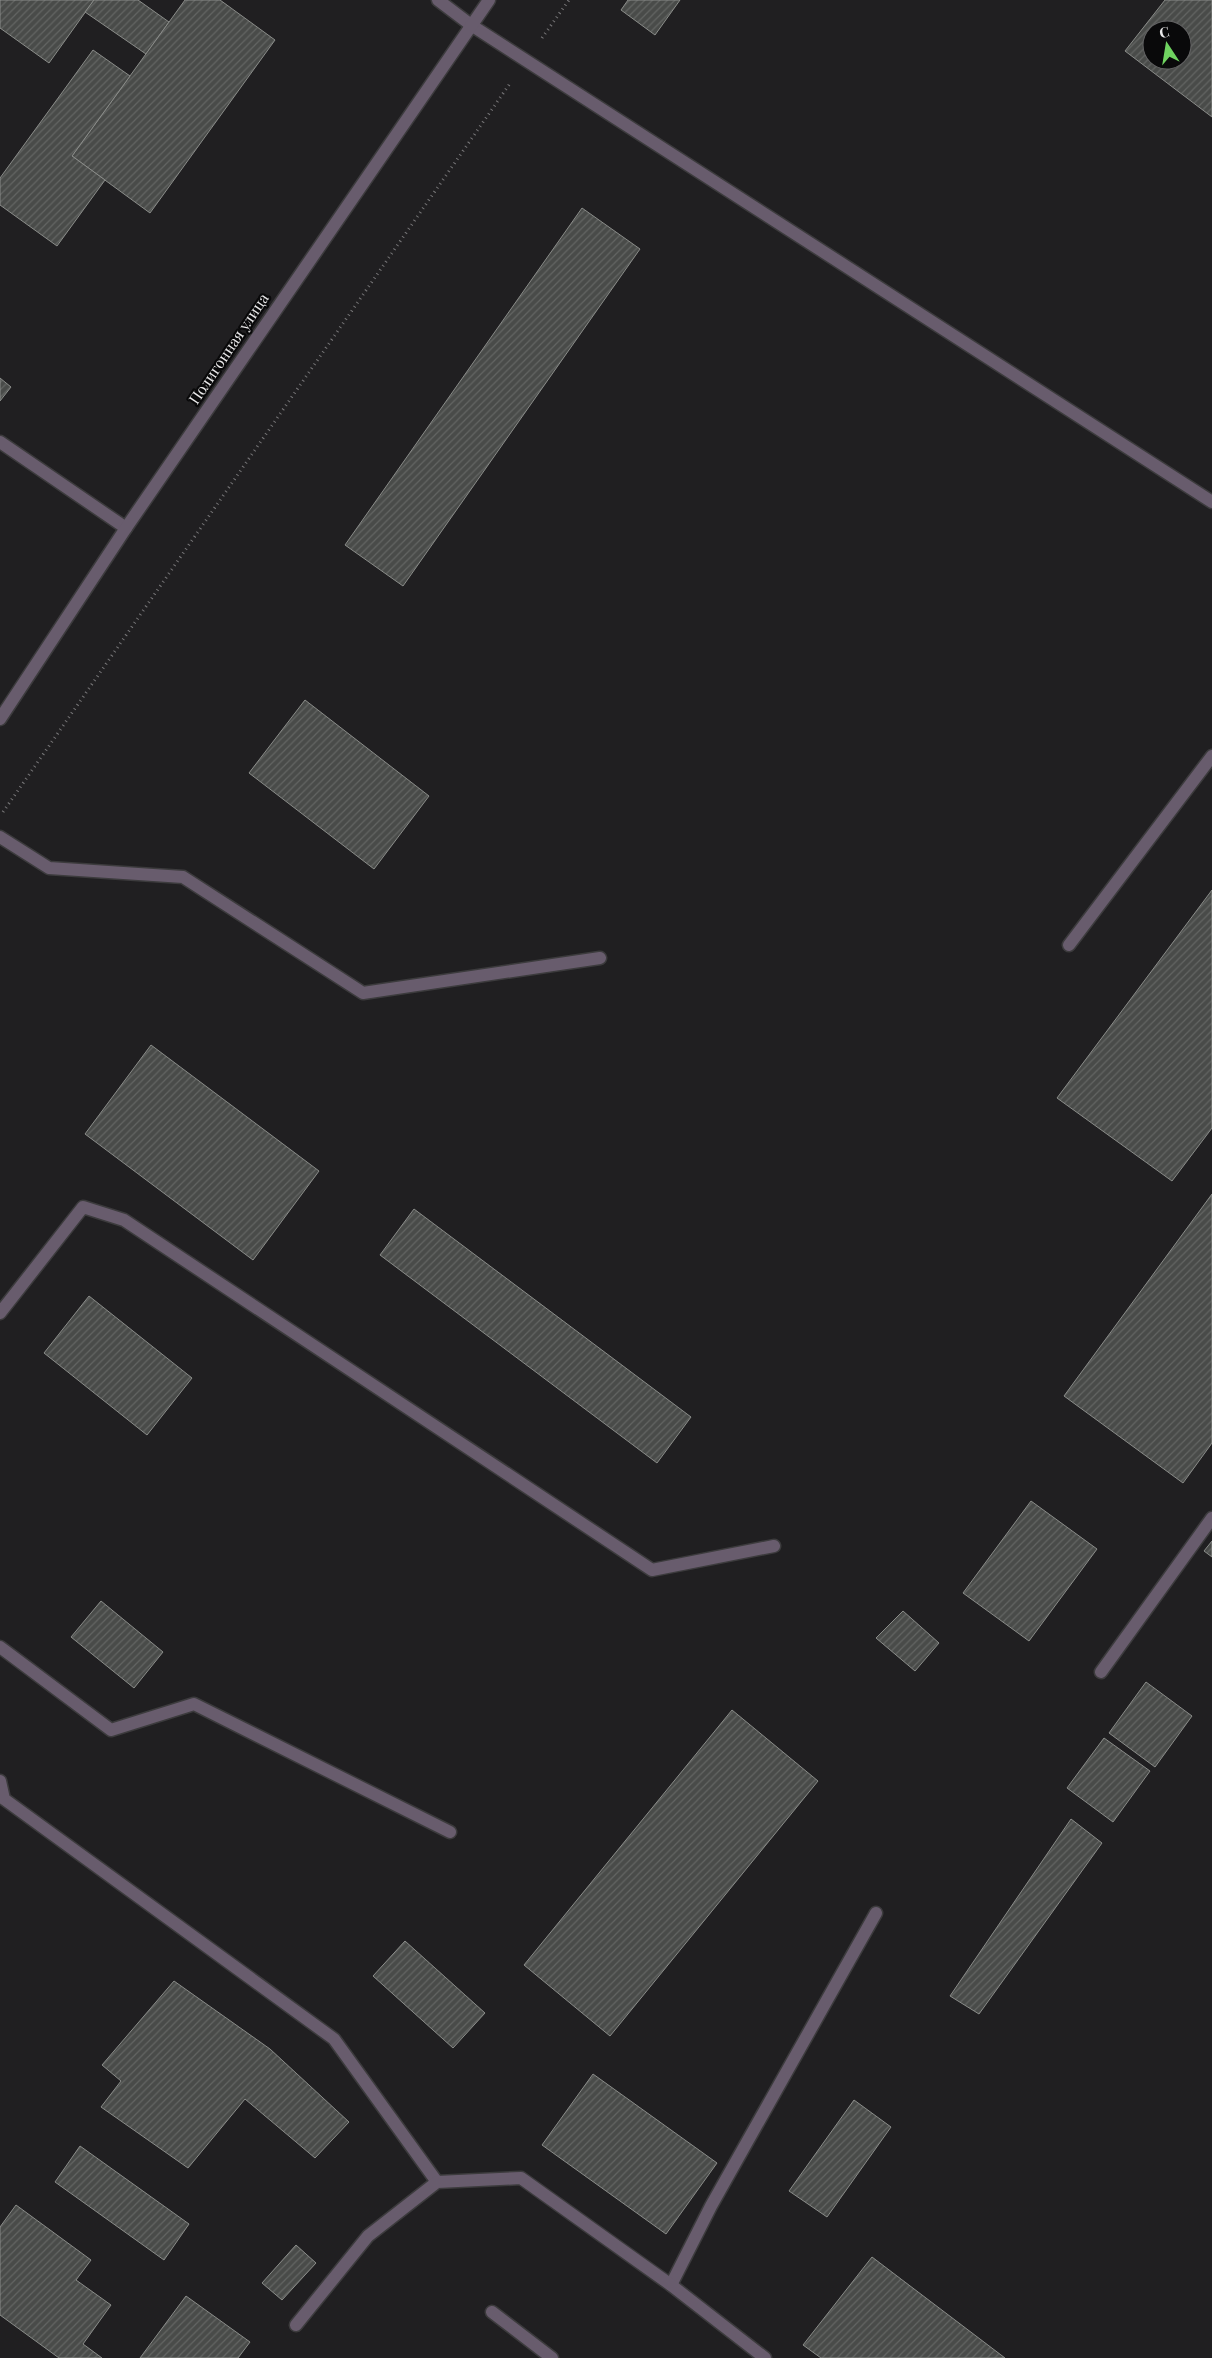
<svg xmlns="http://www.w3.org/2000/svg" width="1212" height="2358" viewBox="0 0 1212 2358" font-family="'Playfair Display',serif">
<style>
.building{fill:url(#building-hatch);stroke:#8a8c89;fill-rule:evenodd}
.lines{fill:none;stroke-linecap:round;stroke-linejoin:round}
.minor-casing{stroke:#3c3b3d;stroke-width:15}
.path{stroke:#777678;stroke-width:3;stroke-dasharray:1 4;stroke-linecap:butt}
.minor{stroke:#685c6d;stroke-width:12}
.labels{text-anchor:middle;stroke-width:4.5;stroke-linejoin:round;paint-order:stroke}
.street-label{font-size:15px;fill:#eae9ea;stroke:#09090a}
</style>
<defs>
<pattern id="building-hatch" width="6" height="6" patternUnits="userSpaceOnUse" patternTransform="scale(1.25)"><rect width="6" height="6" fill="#494b49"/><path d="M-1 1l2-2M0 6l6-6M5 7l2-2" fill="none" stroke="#636563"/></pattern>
</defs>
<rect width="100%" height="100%" fill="#201f21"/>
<g class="building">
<path d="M 0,0 L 94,0 L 49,63 L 0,28 Z"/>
<path d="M 94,0 L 138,0 L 169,22 L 146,54 L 85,12 Z"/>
<path d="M 185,0 L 220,0 L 275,40 L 150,213 L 72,156 Z"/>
<path d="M 628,0 L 680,0 L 655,35 L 621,10 Z"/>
<path d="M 1165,0 L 1212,0 L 1212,117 L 1125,51 ZM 1152,30 L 1182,30 L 1182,60 L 1152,60 Z"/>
<path d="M 93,50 L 130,76 L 72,156 L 105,180 L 57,246 L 0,205 L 0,178 Z"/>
<path d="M 582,208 L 640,249 L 403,586 L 345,545 Z"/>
<path d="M 0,378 L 11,387 L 0,401 Z"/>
<path d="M 305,700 L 429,796 L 374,869 L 249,773 Z"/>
<path d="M 1212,890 L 1212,1128 L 1172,1181 L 1057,1098 Z"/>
<path d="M 151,1045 L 319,1171 L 253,1260 L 85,1134 Z"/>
<path d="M 1212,1194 L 1212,1443 L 1183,1483 L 1064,1396 Z"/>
<path d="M 414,1209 L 691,1417 L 657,1463 L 380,1255 Z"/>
<path d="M 89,1296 L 192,1378 L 147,1435 L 44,1353 Z"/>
<path d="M 1031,1501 L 1097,1549 L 1029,1641 L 963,1593 Z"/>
<path d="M 1212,1541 L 1212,1557 L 1204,1551 Z"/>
<path d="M 101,1601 L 163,1652 L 134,1688 L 71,1637 Z"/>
<path d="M 903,1611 L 939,1643 L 915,1671 L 876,1638 Z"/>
<path d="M 1146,1682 L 1192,1716 L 1155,1767 L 1109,1733 Z"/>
<path d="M 732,1710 L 818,1781 L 610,2036 L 524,1965 Z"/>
<path d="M 1104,1738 L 1150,1771 L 1113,1822 L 1067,1788 Z"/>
<path d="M 1071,1819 L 1102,1843 L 979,2014 L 950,1996 Z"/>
<path d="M 405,1941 L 485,2013 L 453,2048 L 373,1976 Z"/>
<path d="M 174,1981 L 270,2049 L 349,2122 L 315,2158 L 245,2099 L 188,2168 L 101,2107 L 121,2081 L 102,2065 Z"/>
<path d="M 593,2074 L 717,2163 L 666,2234 L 542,2145 Z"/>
<path d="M 854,2100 L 891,2127 L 827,2217 L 789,2191 Z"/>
<path d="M 80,2146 L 189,2224 L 164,2260 L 55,2182 Z"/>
<path d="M 16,2205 L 91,2260 L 76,2280 L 111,2305 L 83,2344 L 102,2358 L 59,2358 L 0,2315 L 0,2227 Z"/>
<path d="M 296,2245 L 316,2263 L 282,2300 L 262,2283 Z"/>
<path d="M 872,2257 L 1005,2358 L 821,2358 L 803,2345 Z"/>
<path d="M 186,2296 L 250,2342 L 238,2358 L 140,2358 Z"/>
</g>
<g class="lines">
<defs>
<g id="minor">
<path d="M 438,0 L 471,25 L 1212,502"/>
<path d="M 0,442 L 126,528"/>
<path d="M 0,719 L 126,528 L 489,0"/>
<path d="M 0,837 L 49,868 L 183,877 L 363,993 L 600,958"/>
<path d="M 1069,945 L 1212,756"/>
<path d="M 0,1313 L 83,1207 L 124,1220 L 652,1570 L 774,1546"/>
<path d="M 0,1647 L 111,1730 L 194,1704 L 450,1832"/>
<path d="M 1101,1672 L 1212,1518"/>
<path d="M 0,1781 L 4,1799 L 334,2039 L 437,2182"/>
<path d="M 671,2285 L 711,2206 L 876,1913"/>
<path d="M 492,2312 L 552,2358"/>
<path d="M 296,2325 L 368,2236 L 437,2182 L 521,2178 L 671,2285 L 765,2358"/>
</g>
</defs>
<use href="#minor" class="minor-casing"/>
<g class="path">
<path d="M 542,38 L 569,0"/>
<path d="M 3,812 L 511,82"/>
</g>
<use href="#minor" class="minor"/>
</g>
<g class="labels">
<g class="street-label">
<text transform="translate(229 349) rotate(-56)" y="5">Полигонная улица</text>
</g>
</g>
<g transform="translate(1167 45) rotate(348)"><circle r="24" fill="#09090a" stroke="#636364"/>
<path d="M0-4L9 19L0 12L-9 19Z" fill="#6fd360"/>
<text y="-8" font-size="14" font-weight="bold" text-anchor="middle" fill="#eae9ea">С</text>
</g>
</svg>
